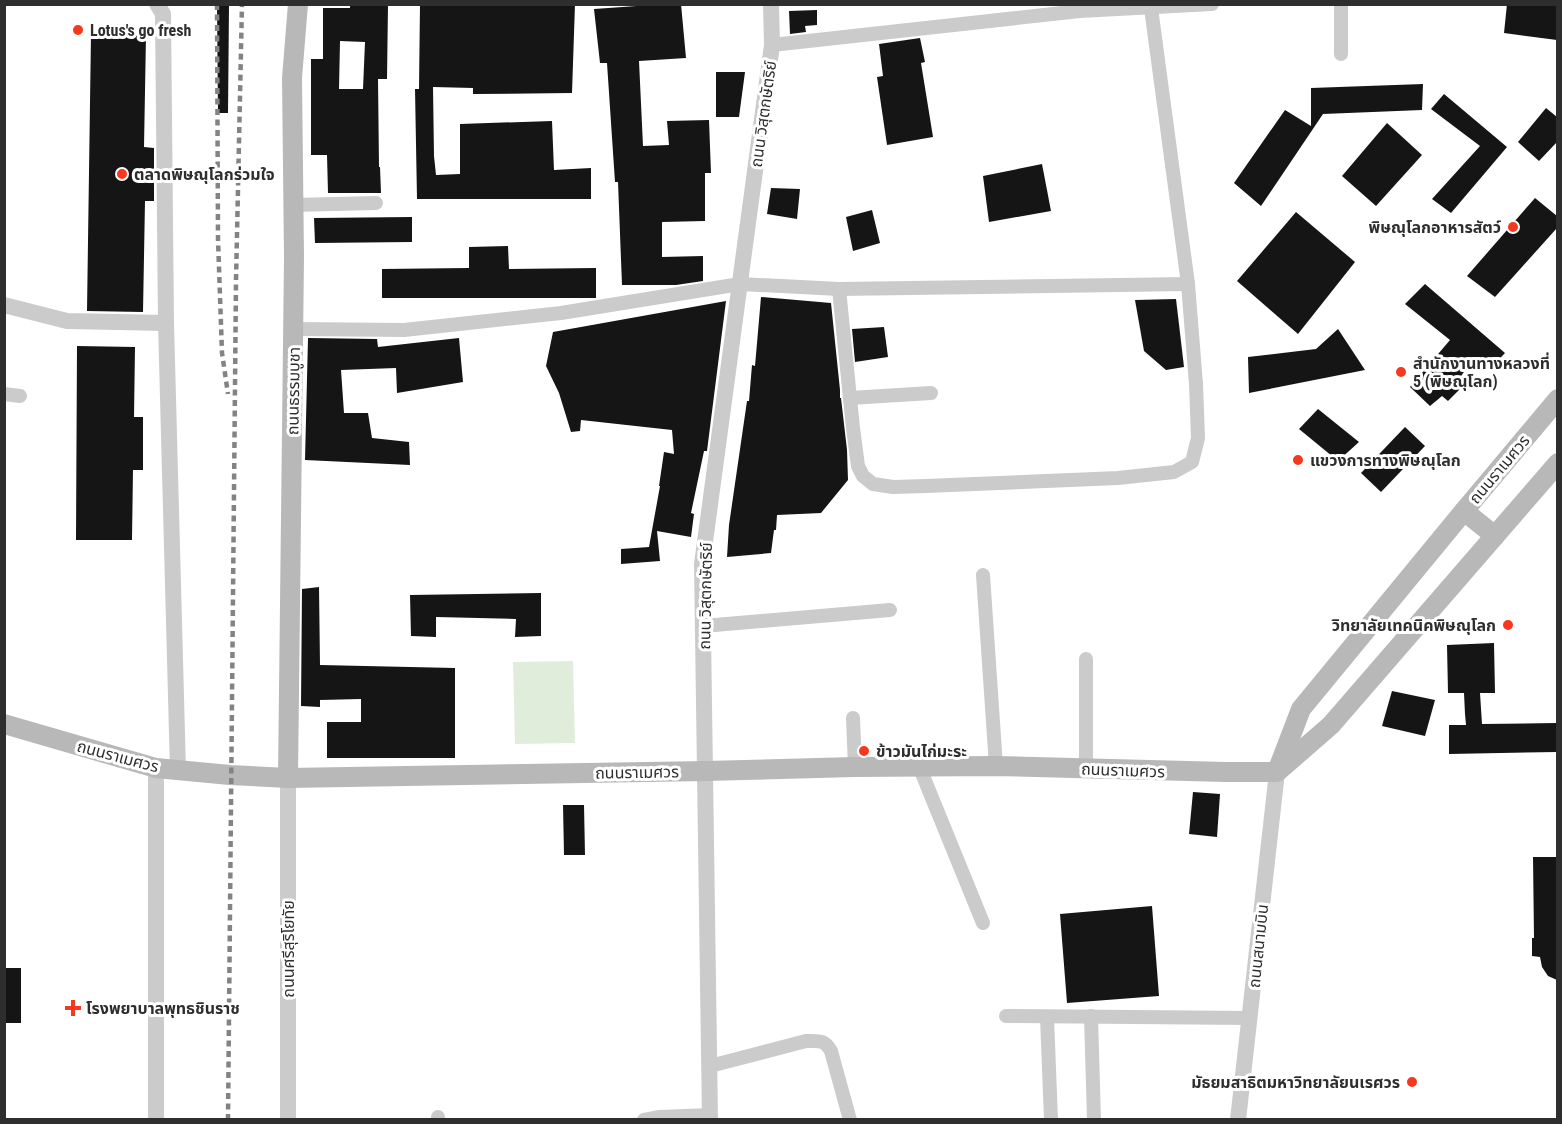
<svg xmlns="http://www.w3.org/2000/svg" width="1562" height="1124" viewBox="0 0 1562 1124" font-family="'Roboto Condensed','Noto Sans Thai',sans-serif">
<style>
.green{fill:#e1eddb}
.building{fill:#151515;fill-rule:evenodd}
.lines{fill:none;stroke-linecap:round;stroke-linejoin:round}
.minor{stroke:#cbcbcb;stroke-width:14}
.tertiary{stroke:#cbcbcb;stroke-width:16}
.secondary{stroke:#b8b8b8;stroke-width:20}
.rail{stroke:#838383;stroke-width:4.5;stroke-dasharray:6 4.5;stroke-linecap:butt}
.poi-dot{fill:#f63820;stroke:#fff;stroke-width:2}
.labels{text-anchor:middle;stroke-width:6;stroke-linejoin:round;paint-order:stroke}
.poi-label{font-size:16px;font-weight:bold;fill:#2e2e2e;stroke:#fff;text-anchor:start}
.street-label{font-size:16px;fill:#2e2e2e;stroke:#fff}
</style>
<rect width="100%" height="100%" fill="#fff"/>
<path class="green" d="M 573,661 L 575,743 L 515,744 L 513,662 Z"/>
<g class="building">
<path d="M 217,4 L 229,4 L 228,113 L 218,113 Z"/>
<path d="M 350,4 L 388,4 L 387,79 L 378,79 L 379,167 L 380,167 L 381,193 L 328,193 L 327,155 L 311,155 L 311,59 L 323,59 L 323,8 L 350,8 ZM 340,41 L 365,42 L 363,89 L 339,89 Z"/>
<path d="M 420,4 L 575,4 L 572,93 L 473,94 L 473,88 L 433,87 L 434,156 L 436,175 L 460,174 L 460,124 L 552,121 L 554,170 L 591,168 L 591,199 L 417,199 L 415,89 L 419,89 Z"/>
<path d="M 665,4 L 681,4 L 686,58 L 639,61 L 643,146 L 669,145 L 667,121 L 709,120 L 711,173 L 705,173 L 705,221 L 662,222 L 662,257 L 703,256 L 703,281 L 676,285 L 622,285 L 618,182 L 615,182 L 607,63 L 600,63 L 594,9 Z"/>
<path d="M 1507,4 L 1557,4 L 1557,40 L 1504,33 Z"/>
<path d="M 817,10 L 817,25 L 805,26 L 806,32 L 790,34 L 789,11 Z"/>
<path d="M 91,34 L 146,35 L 144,147 L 154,148 L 154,201 L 145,201 L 143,312 L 87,311 Z"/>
<path d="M 920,38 L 925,62 L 921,63 L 933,137 L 887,145 L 877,77 L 883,76 L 879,44 Z"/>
<path d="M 716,72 L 745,72 L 739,117 L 716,117 Z"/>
<path d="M 1423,84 L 1422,110 L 1323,114 L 1261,206 L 1234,183 L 1285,110 L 1311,126 L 1311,88 Z"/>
<path d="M 1444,94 L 1507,147 L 1451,213 L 1432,199 L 1480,146 L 1431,109 Z"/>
<path d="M 1546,108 L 1557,117 L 1557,142 L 1539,161 L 1518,142 Z"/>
<path d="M 1387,123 L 1422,155 L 1376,206 L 1342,176 Z"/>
<path d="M 1042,164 L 1051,211 L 989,222 L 983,176 Z"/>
<path d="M 771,188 L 800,189 L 797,219 L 767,214 Z"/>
<path d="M 1535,198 L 1557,216 L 1557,228 L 1495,297 L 1467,276 Z"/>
<path d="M 872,210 L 880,243 L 853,251 L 846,217 Z"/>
<path d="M 1296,212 L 1355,262 L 1298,334 L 1237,281 Z"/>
<path d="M 412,217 L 412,242 L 315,243 L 314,218 Z"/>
<path d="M 508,246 L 509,269 L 596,268 L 596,298 L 382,298 L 382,269 L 469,268 L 469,247 Z"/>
<path d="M 1425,284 L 1505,353 L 1488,371 L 1473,359 L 1459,379 L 1465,384 L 1448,401 L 1442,396 L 1430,406 L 1410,387 L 1450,340 L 1405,304 Z"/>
<path d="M 761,297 L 831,303 L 840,390 L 840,398 L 841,398 L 847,450 L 848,480 L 821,513 L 777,515 L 776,530 L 774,530 L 771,553 L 727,557 L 729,525 L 747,401 L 749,401 L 752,365 L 755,366 Z"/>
<path d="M 1176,299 L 1184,367 L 1166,370 L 1144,351 L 1135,300 Z"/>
<path d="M 726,301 L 707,451 L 704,451 L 691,513 L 694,514 L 691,537 L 657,531 L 660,561 L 621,564 L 621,549 L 649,547 L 660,486 L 659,486 L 664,452 L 674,454 L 672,430 L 581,420 L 580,431 L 571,432 L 559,393 L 546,366 L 553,332 Z"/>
<path d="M 884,327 L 888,357 L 855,362 L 852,329 Z"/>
<path d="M 1338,329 L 1365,370 L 1249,393 L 1248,357 L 1316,349 Z"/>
<path d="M 308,338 L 377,339 L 378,347 L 459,338 L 463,382 L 397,393 L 396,368 L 341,370 L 344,413 L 368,413 L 372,438 L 409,442 L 410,465 L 305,460 Z"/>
<path d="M 77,346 L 135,347 L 134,417 L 143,417 L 143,470 L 133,470 L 132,540 L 76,540 Z"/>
<path d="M 1318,409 L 1359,442 L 1338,461 L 1299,429 Z"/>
<path d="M 1405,427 L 1425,446 L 1381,492 L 1361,473 Z"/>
<path d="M 319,587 L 320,665 L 455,668 L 455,758 L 327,758 L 327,722 L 361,722 L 361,699 L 320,700 L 320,707 L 301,706 L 302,589 Z"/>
<path d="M 541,593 L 541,636 L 515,637 L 516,619 L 436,617 L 436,637 L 411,636 L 410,595 Z"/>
<path d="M 1494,643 L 1495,693 L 1480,693 L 1482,724 L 1557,723 L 1557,752 L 1449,754 L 1449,725 L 1466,725 L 1465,714 L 1464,693 L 1448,693 L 1447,645 Z"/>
<path d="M 1392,691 L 1435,700 L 1425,736 L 1382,726 Z"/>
<path d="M 1193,792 L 1220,794 L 1217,837 L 1189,834 Z"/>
<path d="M 563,805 L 584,805 L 585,855 L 564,855 Z"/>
<path d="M 1533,857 L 1557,857 L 1557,980 L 1548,976 L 1542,967 L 1540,957 L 1532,956 L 1532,938 L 1534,938 Z"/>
<path d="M 1152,906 L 1159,996 L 1067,1003 L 1060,914 Z"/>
<rect x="4" y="968" width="17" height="55"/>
</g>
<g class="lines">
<g class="minor">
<path d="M 1341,4 L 1341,54"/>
<path d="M 772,45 L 1080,11 L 1212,4"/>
<path d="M 293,205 L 376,203"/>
<path d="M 839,289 L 853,428 L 858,466 L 863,476 L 873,484 L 893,487 L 926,486 L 1118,478 L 1174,472 L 1192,462 L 1198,438 L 1196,384 L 1188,284 L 1151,8"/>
<path d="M 294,329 L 404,330 L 561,313 L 740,284 L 839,289 L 1188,284"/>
<path d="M 4,394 L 20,396"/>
<path d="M 850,398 L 931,393"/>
<path d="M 983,575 L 996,766"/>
<path d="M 703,626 L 890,610"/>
<path d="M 1086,659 L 1086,769"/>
<path d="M 853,718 L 855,767"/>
<path d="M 919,766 L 983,923"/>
<path d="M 1006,1016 L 1250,1018"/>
<path d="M 1091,1016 L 1094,1120"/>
<path d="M 1047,1017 L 1051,1120"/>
<path d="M 710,1066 L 806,1041 C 819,1041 824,1039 831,1051 L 850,1120"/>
<path d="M 438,1117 L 438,1120"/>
<path d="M 644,1120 L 660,1117 L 710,1115"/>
</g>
<g class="tertiary">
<path d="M 157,4 L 163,14 L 166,323 L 178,771"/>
<path d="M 4,305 L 67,321 L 166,323"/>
<path d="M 288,778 L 288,1120"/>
<path d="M 156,1120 L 156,768"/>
<path d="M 710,1120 L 702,564 L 772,45 L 771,4"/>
<path d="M 1238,1120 L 1277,772"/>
</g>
<g class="secondary">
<path d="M 1464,511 L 1495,536"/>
<path d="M 4,724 L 156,768 L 230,775 L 288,778 L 706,771 L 855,767 L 996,766 L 1226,772 L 1277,772 L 1331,725 L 1558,463"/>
<path d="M 1278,769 L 1301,709 L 1464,511 L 1558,399"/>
<path d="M 288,778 L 294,257 L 292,78 L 298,4"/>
</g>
<g class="rail">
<path d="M 217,4 L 218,239 L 222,353 L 228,394"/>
<path d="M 228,1120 L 236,281 L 242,4"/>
</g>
</g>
<g class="poi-dot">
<circle cx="78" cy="30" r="6"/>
<circle cx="122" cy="174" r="6"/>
<circle cx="1513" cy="227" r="6"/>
<circle cx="1401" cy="372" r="6"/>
<circle cx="1298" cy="460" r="6"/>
<circle cx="1508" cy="625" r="6"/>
<circle cx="864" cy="751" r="6"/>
<path d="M70 999h6v6h6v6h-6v6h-6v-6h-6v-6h6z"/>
<circle cx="1412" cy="1082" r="6"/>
</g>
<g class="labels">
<g class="poi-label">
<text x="90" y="36">Lotus's go fresh</text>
<text x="134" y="180">ตลาดพิษณุโลกร่วมใจ</text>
<text x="1501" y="233" text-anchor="end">พิษณุโลกอาหารสัตว์</text>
<text x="1413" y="369">สำนักงานทางหลวงที่<tspan x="1413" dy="18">5 (พิษณุโลก)</tspan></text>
<text x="1310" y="466">แขวงการทางพิษณุโลก</text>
<text x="1496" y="631" text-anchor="end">วิทยาลัยเทคนิคพิษณุโลก</text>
<text x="876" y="757">ข้าวมันไก่มะระ</text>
<text x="86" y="1014">โรงพยาบาลพุทธชินราช</text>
<text x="1400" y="1088" text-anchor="end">มัธยมสาธิตมหาวิทยาลัยนเรศวร</text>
</g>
<g class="street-label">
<text transform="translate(763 114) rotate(-82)" y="6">ถนน วิสุตกษัตริย์</text>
<text transform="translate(293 391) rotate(-89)" y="6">ถนนธรรมบูชา</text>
<text transform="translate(1499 469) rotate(-50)" y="6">ถนนราเมศวร</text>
<text transform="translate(705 596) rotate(-89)" y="6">ถนน วิสุตกษัตริย์</text>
<text transform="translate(118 756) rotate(15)" y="6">ถนนราเมศวร</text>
<text transform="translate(1123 770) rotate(2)" y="6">ถนนราเมศวร</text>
<text transform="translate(637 772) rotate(-1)" y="6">ถนนราเมศวร</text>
<text transform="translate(1258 946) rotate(-84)" y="6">ถนนสนามบิน</text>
<text transform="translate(288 949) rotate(-90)" y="6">ถนนศรีสุริโยทัย</text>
</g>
</g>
<rect width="1562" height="1124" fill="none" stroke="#2e2e2e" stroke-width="12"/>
</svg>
